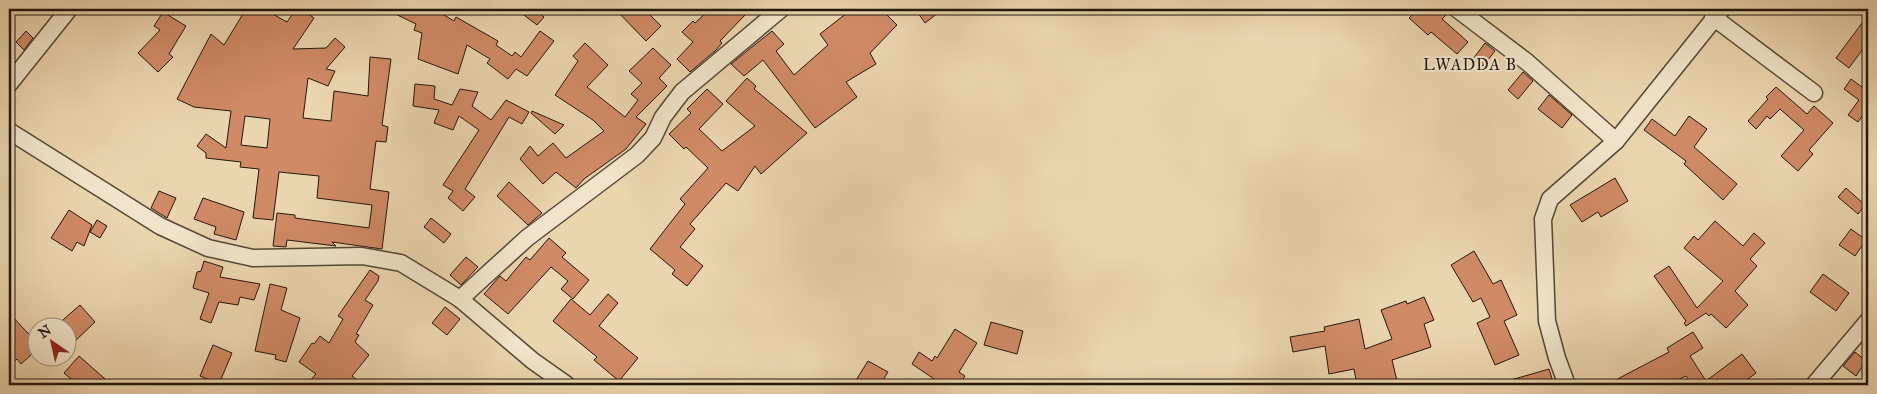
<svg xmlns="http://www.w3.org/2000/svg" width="1877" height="394" viewBox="0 0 1877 394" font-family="'IM FELL Great Primer',serif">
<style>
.building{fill:#d08a66;stroke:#21160f;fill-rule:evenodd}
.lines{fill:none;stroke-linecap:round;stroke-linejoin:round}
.minor-casing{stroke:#544637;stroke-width:19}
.minor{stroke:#f2e4cb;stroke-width:16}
.labels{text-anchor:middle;stroke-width:4;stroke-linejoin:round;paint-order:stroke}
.quarter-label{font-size:16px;letter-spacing:1px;fill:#21160f;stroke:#f2e4cb}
</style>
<rect width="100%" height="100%" fill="#ebd5af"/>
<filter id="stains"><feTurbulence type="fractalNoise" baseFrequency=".004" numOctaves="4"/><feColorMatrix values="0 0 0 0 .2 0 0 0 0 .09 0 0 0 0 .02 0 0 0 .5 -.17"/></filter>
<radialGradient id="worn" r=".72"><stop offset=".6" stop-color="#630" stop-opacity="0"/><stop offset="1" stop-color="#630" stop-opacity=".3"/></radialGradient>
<g class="building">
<path d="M 246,9 L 264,9 L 287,22 L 296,9 L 301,9 L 314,18 L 293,49 L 326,48 L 335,38 L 345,47 L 326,69 L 335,71 L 328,86 L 308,78 L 303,118 L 331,121 L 334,91 L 368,96 L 370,57 L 391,59 L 382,125 L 388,127 L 386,142 L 376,141 L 370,189 L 389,192 L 382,249 L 332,242 L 336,246 L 287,240 L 286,247 L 273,246 L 277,213 L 295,215 L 295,218 L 369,228 L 372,205 L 317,198 L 319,176 L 279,172 L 273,220 L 253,218 L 259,169 L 240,167 L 241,162 L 206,158 L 206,153 L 197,146 L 206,134 L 226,148 L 231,111 L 194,107 L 177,99 L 211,34 L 224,45 ZM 245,116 L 270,119 L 267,148 L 241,145 Z"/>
<path d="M 385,9 L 434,9 L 454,21 L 456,17 L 498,41 L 496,45 L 512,56 L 515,52 L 521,57 L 540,31 L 554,41 L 527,76 L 516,69 L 508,79 L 487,63 L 490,59 L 467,45 L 458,74 L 418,59 L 422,33 L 414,30 L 416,24 Z"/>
<path d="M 516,9 L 534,9 L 544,17 L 537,25 Z"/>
<path d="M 615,9 L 644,9 L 661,26 L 646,41 Z"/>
<path d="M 710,9 L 739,9 L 745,15 L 720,41 L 722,43 L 716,50 L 690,72 L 677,59 L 693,42 L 682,32 L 693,21 L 695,23 Z"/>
<path d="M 852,9 L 881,9 L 897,25 L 870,53 L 876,64 L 846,82 L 857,97 L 815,128 L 763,60 L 744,76 L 731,64 L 772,31 L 784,44 L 776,51 L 794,75 L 828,45 L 820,34 Z"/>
<path d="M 924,9 L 943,9 L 925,23 L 918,13 Z"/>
<path d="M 1405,9 L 1447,9 L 1448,13 L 1442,19 L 1468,42 L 1457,54 L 1431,32 L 1428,35 L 1409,18 L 1412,15 Z"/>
<path d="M 163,12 L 186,26 L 169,54 L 173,57 L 158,72 L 138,53 L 160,30 L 154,26 Z"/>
<path d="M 1868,15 L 1868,42 L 1849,68 L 1836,58 Z"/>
<path d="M 26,31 L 33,38 L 24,50 L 16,42 Z"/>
<path d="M 585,43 L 608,65 L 587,87 L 625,117 L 638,100 L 631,94 L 642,83 L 629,71 L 653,48 L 671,65 L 659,78 L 667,86 L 636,117 L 646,124 L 626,149 L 584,179 L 576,188 L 556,172 L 543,184 L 520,159 L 530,146 L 538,156 L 553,143 L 566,158 L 604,131 L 593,120 L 555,95 L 578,61 L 573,56 Z"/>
<path d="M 1485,43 L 1495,51 L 1483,66 L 1473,59 Z"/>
<path d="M 1523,72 L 1533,81 L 1518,99 L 1508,90 Z"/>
<path d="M 747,78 L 756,86 L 754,89 L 807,133 L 761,174 L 755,166 L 738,191 L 726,183 L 690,224 L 695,229 L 680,247 L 703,266 L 687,286 L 672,274 L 675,270 L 650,249 L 685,204 L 680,199 L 708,168 L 686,147 L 684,149 L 669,134 L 691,113 L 687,109 L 707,89 L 723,104 L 699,129 L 722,151 L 755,126 L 726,101 Z"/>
<path d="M 1851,79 L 1866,90 L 1868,87 L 1868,108 L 1858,122 L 1848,115 L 1859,100 L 1844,89 Z"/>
<path d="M 415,84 L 435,86 L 434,99 L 452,105 L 460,89 L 478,92 L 472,106 L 491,120 L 506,100 L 529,112 L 522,124 L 509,117 L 465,189 L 475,197 L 463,211 L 448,198 L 453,191 L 443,185 L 479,130 L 459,116 L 453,130 L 434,123 L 439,110 L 413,106 Z"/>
<path d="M 1776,87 L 1807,114 L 1814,106 L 1833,123 L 1809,150 L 1813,154 L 1798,171 L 1781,156 L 1804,130 L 1780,109 L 1770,119 L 1767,116 L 1756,129 L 1748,121 L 1768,99 L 1766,97 Z"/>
<path d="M 1549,95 L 1572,115 L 1562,128 L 1538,109 Z"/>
<path d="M 532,111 L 564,125 L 555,134 L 531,113 Z"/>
<path d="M 1689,116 L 1707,129 L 1694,147 L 1737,184 L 1723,200 L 1684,164 L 1686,161 L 1644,130 L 1652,119 L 1675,136 Z"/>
<path d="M 1615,178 L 1628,201 L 1601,217 L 1598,212 L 1582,222 L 1570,205 Z"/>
<path d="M 509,182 L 542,213 L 528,225 L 497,196 Z"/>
<path d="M 1846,188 L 1865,205 L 1858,214 L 1838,197 Z"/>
<path d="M 159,191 L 176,198 L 167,218 L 151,208 Z"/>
<path d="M 203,198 L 244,212 L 236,240 L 214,234 L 216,227 L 194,219 Z"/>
<path d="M 69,210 L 92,225 L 84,246 L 77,242 L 72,251 L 51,238 Z"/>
<path d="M 431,218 L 451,234 L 444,243 L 424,227 Z"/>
<path d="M 97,220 L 107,226 L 100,238 L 90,232 Z"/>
<path d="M 1715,221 L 1743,246 L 1754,233 L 1765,243 L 1750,259 L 1757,266 L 1735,291 L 1748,305 L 1726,328 L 1711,314 L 1709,316 L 1706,313 L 1686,326 L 1684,323 L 1686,321 L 1654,276 L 1669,266 L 1697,308 L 1723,281 L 1684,248 L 1694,236 L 1698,240 Z"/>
<path d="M 1851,229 L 1866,240 L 1855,256 L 1839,245 Z"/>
<path d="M 549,238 L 566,253 L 562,257 L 589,280 L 573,299 L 561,289 L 568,281 L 551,267 L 508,314 L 484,294 L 500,276 L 506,281 L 526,257 L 530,260 Z"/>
<path d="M 1474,251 L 1493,284 L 1501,280 L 1517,315 L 1504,321 L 1519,355 L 1495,365 L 1477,323 L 1490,317 L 1481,298 L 1473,302 L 1451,265 Z"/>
<path d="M 466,257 L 478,267 L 461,285 L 450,275 Z"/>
<path d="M 204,261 L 223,267 L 220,277 L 260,284 L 254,300 L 240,297 L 238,305 L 219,302 L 211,323 L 200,319 L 209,293 L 193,288 L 197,272 L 201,271 Z"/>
<path d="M 370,270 L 379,276 L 378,281 L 365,300 L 373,305 L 356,334 L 359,335 L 355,342 L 369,355 L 352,376 L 356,379 L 350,385 L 306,385 L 316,374 L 299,362 L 312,343 L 314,344 L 320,336 L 329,343 L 343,319 L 338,316 Z"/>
<path d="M 1823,274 L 1849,293 L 1836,311 L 1810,292 Z"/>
<path d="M 270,284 L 287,288 L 281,310 L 300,318 L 286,362 L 275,359 L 276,355 L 255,351 Z"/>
<path d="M 608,294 L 618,303 L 599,326 L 638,358 L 619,381 L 594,360 L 597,357 L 553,321 L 571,299 L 590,315 Z"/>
<path d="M 1424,297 L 1434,320 L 1424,324 L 1431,347 L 1392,360 L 1398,385 L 1357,385 L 1354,369 L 1329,374 L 1325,346 L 1293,352 L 1290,337 L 1325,331 L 1324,327 L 1359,319 L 1365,349 L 1392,339 L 1381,310 L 1406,301 L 1407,304 Z"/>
<path d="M 80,305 L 95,322 L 73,343 L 68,337 L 68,326 L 56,326 Z"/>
<path d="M 445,307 L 460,319 L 447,335 L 432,323 Z"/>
<path d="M 9,313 L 38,344 L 38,360 L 32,354 L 21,364 L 17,359 L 9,366 Z"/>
<path d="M 991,322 L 1023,331 L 1017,354 L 984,345 Z"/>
<path d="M 955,329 L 977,343 L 959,372 L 965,376 L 959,385 L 943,385 L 912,364 L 919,352 L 932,361 L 935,356 L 937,358 Z"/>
<path d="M 1693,332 L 1703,348 L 1690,356 L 1706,381 L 1742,354 L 1756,373 L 1740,385 L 1692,385 L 1686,376 L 1668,385 L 1606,385 L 1669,352 L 1667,348 Z"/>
<path d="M 213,345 L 232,353 L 219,384 L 200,376 Z"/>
<path d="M 1855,352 L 1866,361 L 1856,376 L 1843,366 Z"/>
<path d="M 79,356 L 112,385 L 78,385 L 64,373 Z"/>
<path d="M 868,361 L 888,372 L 880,385 L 853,385 Z"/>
<path d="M 1549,369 L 1554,385 L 1505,385 L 1504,382 Z"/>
</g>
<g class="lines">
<defs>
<g id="minor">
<path d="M 1457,9 L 1527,62 L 1616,141"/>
<path d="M 1713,17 L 1814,93"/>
<path d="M 9,84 L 69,9"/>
<path d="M 9,131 L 160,226 L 208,248 L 253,258 L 362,256 L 401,263 L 460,299 L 533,361 L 567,385"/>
<path d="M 460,299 L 527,238 L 637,155 L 653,138 L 663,117 L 682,92 L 781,9"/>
<path d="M 1567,385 L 1557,358 L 1547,321 L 1543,219 L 1550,199 L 1616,141 L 1722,9"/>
<path d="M 1814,385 L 1868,321"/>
</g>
</defs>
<use href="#minor" class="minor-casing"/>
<use href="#minor" class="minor"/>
</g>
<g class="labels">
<g class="quarter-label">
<text x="1470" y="70">LWADDA B</text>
</g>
</g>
<rect width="1877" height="394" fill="none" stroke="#ebd5af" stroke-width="30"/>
<rect x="10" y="10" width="1857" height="374" fill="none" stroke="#21160f" stroke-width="2.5"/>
<rect x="15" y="15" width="1847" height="364" fill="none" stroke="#21160f"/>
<g transform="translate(52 342) rotate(326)"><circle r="24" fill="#f2e4cb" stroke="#9e9280"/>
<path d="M0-4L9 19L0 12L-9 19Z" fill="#8f2418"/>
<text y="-8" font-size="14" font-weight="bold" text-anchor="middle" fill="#21160f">N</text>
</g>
<rect width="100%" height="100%" filter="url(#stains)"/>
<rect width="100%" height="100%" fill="url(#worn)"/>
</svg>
